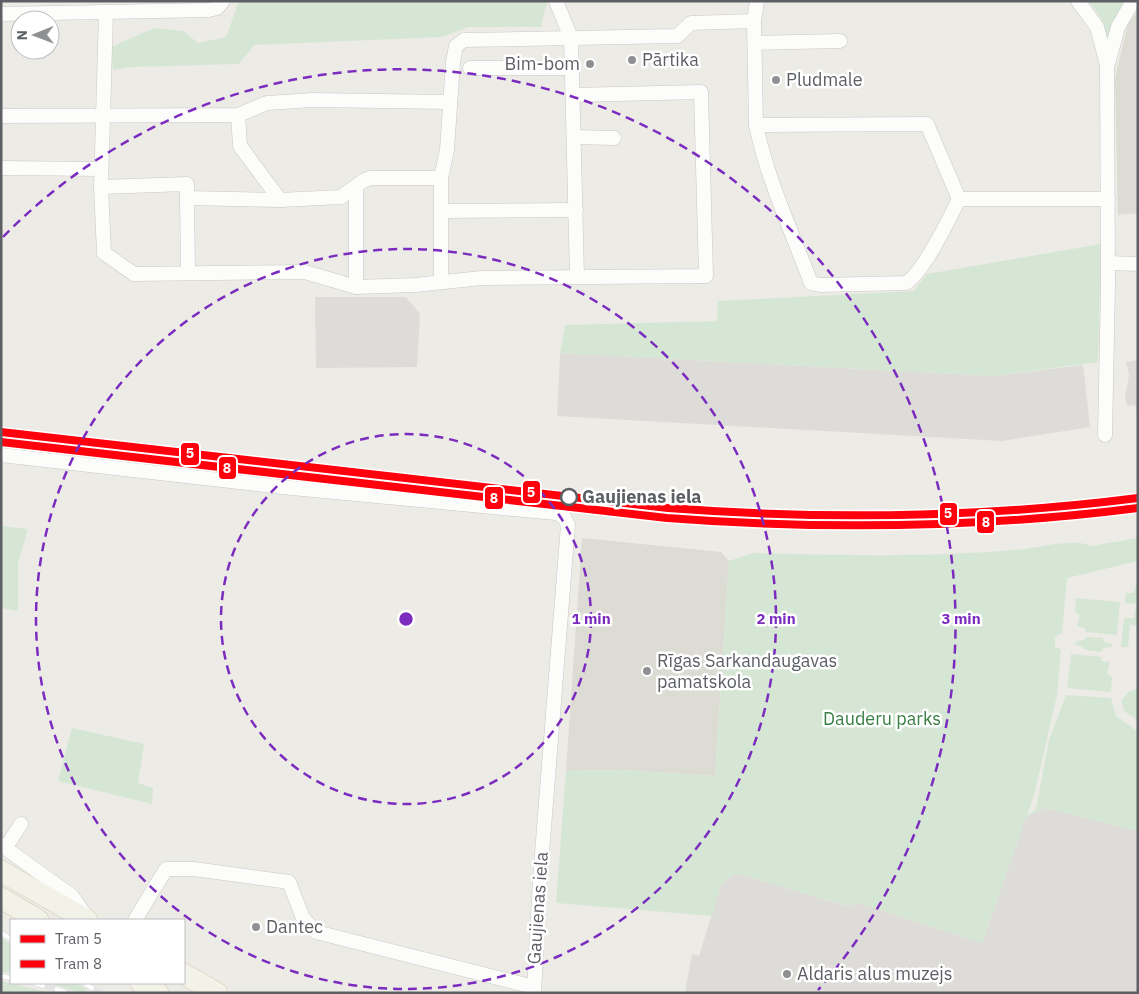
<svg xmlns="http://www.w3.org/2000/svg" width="1139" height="994" viewBox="0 0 1139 994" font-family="'IBM Plex Sans',sans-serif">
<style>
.industrial{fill:#dddcd8}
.education{fill:#dcdbd4}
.green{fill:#d5e7d4}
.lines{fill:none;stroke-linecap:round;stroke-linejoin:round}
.street-casing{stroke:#c8c8c7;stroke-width:15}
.primary-casing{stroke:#d3ceb5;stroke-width:22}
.street{stroke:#fcfcfb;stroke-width:14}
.primary{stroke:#f2f2e8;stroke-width:21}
.rail-casing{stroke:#e3e3e3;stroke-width:5.5}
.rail{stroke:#fff;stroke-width:4;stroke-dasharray:11;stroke-linecap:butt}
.tram-1-casing{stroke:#fff;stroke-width:11}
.tram-2-casing{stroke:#fff;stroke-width:11}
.tram-1{stroke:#ff000c;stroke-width:8}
.tram-2{stroke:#ff000c;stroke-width:8}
.ring{fill:none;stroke:#7b2cbf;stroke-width:2.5;stroke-dasharray:9 6}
.poi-dot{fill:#8e9092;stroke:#fff;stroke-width:2}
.stop-dot{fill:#fff;stroke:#5c5f64;stroke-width:2.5}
.labels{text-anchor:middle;stroke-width:5;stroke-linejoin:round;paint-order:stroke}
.poi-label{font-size:18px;fill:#5c5f64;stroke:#fff;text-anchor:start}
.stop-label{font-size:18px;font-weight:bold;fill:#5c5f64;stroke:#fff;text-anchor:start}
.park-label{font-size:18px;fill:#388043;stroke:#fff}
.street-label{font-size:18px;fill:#5c5f64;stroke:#fff}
.centre{fill:#7b2cbf;stroke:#fff;stroke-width:2.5}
.ring-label{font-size:15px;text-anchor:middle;font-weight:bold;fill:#7b2cbf;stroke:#fff;stroke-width:5;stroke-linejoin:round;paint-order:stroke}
.line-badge{stroke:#fff;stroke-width:2}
.badge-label{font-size:14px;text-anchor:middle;font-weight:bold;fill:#fff}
</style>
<rect width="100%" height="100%" fill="#ecebe6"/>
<g class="industrial">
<path d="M 315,297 L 406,297 L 420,314 L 417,367 L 316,368 Z"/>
<path d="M 560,353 L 996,376 L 1083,365 L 1090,427 L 1002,441 L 557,416 Z"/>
<path d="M 1138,360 L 1138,412 L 1137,412 L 1135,405 L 1127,406 L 1125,397 L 1129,375 L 1126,362 Z"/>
<path d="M 1046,808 L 1138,831 L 1138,993 L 685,993 L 692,954 L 699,956 L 721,884 L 736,873 L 847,906 L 859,903 L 982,943 L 1026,817 Z"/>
</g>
<g class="education">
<path d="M 1138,11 L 1138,213 L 1118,215 L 1115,78 L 1128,24 Z"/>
<path d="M 582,538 L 721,552 L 729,561 L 715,776 L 621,770 L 566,771 Z"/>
</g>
<g class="green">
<path d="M 239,1 L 547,1 L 541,27 L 468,27 L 442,37 L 254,45 L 239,64 L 132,67 L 113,70 L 111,47 L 154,28 L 183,31 L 198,43 L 226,37 Z"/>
<path d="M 1089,1 L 1127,1 L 1109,45 L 1101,18 Z"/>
<path d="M 1101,244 L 1098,362 L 996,376 L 560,353 L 565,325 L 717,321 L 718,301 L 914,291 L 927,274 Z"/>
<path d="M 1,526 L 28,529 L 18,563 L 18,611 L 1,608 Z"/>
<path d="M 1138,538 L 1138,561 L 1067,578 L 1062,634 L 1058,634 L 1055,638 L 1055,646 L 1061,650 L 1057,695 L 1035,792 L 1027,816 L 1036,809 L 1049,740 L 1066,695 L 1111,698 L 1116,716 L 1138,732 L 1138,831 L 1046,808 L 1026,817 L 982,943 L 859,903 L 848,906 L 736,873 L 721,884 L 712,916 L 556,903 L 566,771 L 621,770 L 715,776 L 729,561 L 753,553 C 843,555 934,558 1024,549 C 1041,547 1076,538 1091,546 Z"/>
<path d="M 1138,581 L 1138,604 L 1125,603 L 1126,593 L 1133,593 Z"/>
<path d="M 1076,598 L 1120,602 L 1117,635 L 1086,632 L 1085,628 L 1077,626 L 1080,615 L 1075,612 Z"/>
<path d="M 1135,609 L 1138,610 L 1138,626 L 1130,625 L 1128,647 L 1121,647 L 1124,618 L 1134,618 Z"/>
<path d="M 1087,637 L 1103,638 L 1103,641 L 1112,644 L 1112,647 L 1103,648 L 1101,652 L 1085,650 L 1082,646 L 1075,645 L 1076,641 L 1084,640 Z"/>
<path d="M 1071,654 L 1101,657 L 1102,661 L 1110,662 L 1107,674 L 1112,677 L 1111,692 L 1067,688 Z"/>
<path d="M 1138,688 L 1138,721 L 1124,711 L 1121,701 L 1128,692 Z"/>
<path d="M 72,728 L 144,744 L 138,783 L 153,788 L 152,804 L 58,781 Z"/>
<path d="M 1,938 L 11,944 L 11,973 L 1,972 Z"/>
<path d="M 1,981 L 51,993 L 1,993 Z"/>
<path d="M 49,983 L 76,983 L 87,989 L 85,993 L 81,993 Z"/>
</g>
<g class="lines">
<defs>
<g id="street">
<path d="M 556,1 L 571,38 L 577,276"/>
<path d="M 757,1 L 754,21 L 756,125 C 767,179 792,232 811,283 L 820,285 L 906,283 C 924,272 949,219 959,199 L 1108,199"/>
<path d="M 1078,1 L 1097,27 L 1107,65 L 1108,285 L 1105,435"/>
<path d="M 106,12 L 101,187 L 104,253 L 134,274 L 305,272 L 356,287 L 415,285 L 482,278 L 706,276 L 701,92 L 573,95"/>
<path d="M 1,14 L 209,10 L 217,8 L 223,1"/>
<path d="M 755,43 L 840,41"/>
<path d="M 1108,64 L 1118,27 L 1133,1"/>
<path d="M 470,68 L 572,68"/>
<path d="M 238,115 L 240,146 L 280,200"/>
<path d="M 1,116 L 238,115 L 267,103 L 313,100 L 450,102"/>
<path d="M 756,125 L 927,124 L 959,199"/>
<path d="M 574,137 L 614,138"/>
<path d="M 1,168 L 101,169"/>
<path d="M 101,187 L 187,184 L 187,198 L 280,200 L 341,197 L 363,181 L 370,178 L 441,178"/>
<path d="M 187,198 L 188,273"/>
<path d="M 442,211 L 576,210"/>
<path d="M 1108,263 L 1138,264"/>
<path d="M 441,281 L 441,178 L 447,150 L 453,62 L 456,46 L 464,40 L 677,36 L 691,23 L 754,21"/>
<path d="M 356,287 L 356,187"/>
<path d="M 1,455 L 282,487 L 556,513 L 564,517 L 568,525 L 540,878 L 534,993"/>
<path d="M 1,845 L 72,896 L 86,916"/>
<path d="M 6,847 L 21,824"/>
<path d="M 135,920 L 166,869 L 194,869 L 289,882 L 303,918 L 316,932 L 534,987"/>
</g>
<g id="primary">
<path d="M 1,871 L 87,920"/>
<path d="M 1,898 L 38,920"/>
<path d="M 184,974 L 217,993"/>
<path d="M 141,983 L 158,993"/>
</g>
</defs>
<use href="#street" class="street-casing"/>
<use href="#primary" class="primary-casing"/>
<use href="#street" class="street"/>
<use href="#primary" class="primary"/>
<defs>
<g id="rail">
<path d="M 1,933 L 11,939"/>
<path d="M 1,976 L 11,978"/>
<path d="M 34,983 L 69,993"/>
<path d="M 84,983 L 100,993"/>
</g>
</defs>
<use href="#rail" class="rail-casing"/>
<use href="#rail" class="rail"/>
<defs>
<path id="tram-1" d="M 1,432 L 668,508 C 826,520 981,518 1138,498"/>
<path id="tram-2" d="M 1,442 L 667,518 C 825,530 981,528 1138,508"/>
</defs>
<use href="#tram-1" class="tram-1-casing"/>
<use href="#tram-2" class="tram-2-casing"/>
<use href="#tram-1" class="tram-1"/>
<use href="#tram-2" class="tram-2"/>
</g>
<g class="ring">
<circle cx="406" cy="619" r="185"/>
<circle cx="406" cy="619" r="370"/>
<path d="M3 237A555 555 0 0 1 818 990"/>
</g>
<g class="poi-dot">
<circle cx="632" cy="60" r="5"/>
<circle cx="590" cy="64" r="5"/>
<circle cx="776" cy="80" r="5"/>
<circle cx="647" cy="671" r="5"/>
<circle cx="256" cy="927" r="5"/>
<circle cx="787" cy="974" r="5"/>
</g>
<circle class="stop-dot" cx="569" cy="497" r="8"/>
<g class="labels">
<g class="poi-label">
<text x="642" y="66">Pārtika</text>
<text x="580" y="70" text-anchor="end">Bim-bom</text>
<text x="786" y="86">Pludmale</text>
<text x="657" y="667">Rīgas Sarkandaugavas<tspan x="657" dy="21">pamatskola</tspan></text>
<text x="266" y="933">Dantec</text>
<text x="797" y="980">Aldaris alus muzejs</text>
</g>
<g class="stop-label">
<text x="582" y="503">Gaujienas iela</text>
</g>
<g class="park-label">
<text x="882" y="725">Dauderu parks</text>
</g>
<g class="street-label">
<text transform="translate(538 908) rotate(-86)" y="6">Gaujienas iela</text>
</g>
</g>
<circle cx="406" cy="619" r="8" class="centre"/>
<g class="ring-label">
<text x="591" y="624">1 min</text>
<text x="776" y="624">2 min</text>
<text x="961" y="624">3 min</text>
</g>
<g class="line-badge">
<rect x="180" y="442" width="20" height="24" rx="5" fill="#ff000c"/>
<rect x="218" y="456" width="19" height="24" rx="5" fill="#ff000c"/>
<rect x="522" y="480" width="19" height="24" rx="5" fill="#ff000c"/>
<rect x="484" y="486" width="20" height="24" rx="5" fill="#ff000c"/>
<rect x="939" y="502" width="19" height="24" rx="5" fill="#ff000c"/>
<rect x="976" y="510" width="19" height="24" rx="5" fill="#ff000c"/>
</g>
<g class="badge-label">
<text x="190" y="458">5</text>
<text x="227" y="473">8</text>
<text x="531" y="497">5</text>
<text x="494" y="503">8</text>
<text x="948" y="518">5</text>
<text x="986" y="527">8</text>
</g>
<rect width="1139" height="994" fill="none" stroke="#5c5f64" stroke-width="5"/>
<rect x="10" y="919" width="175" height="65" fill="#ffffff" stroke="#bebfc1"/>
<rect x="20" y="935" width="25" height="8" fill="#ff000c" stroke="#bebfc1"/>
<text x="55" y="944" font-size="15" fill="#5c5f64">Tram 5</text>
<rect x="20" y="960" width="25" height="8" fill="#ff000c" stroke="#bebfc1"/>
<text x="55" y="969" font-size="15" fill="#5c5f64">Tram 8</text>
<g transform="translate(35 35) rotate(269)"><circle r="24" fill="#ffffff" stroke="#bebfc1"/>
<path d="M0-4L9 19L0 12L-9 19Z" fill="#8e9092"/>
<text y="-8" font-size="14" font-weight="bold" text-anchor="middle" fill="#5c5f64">N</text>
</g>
</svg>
